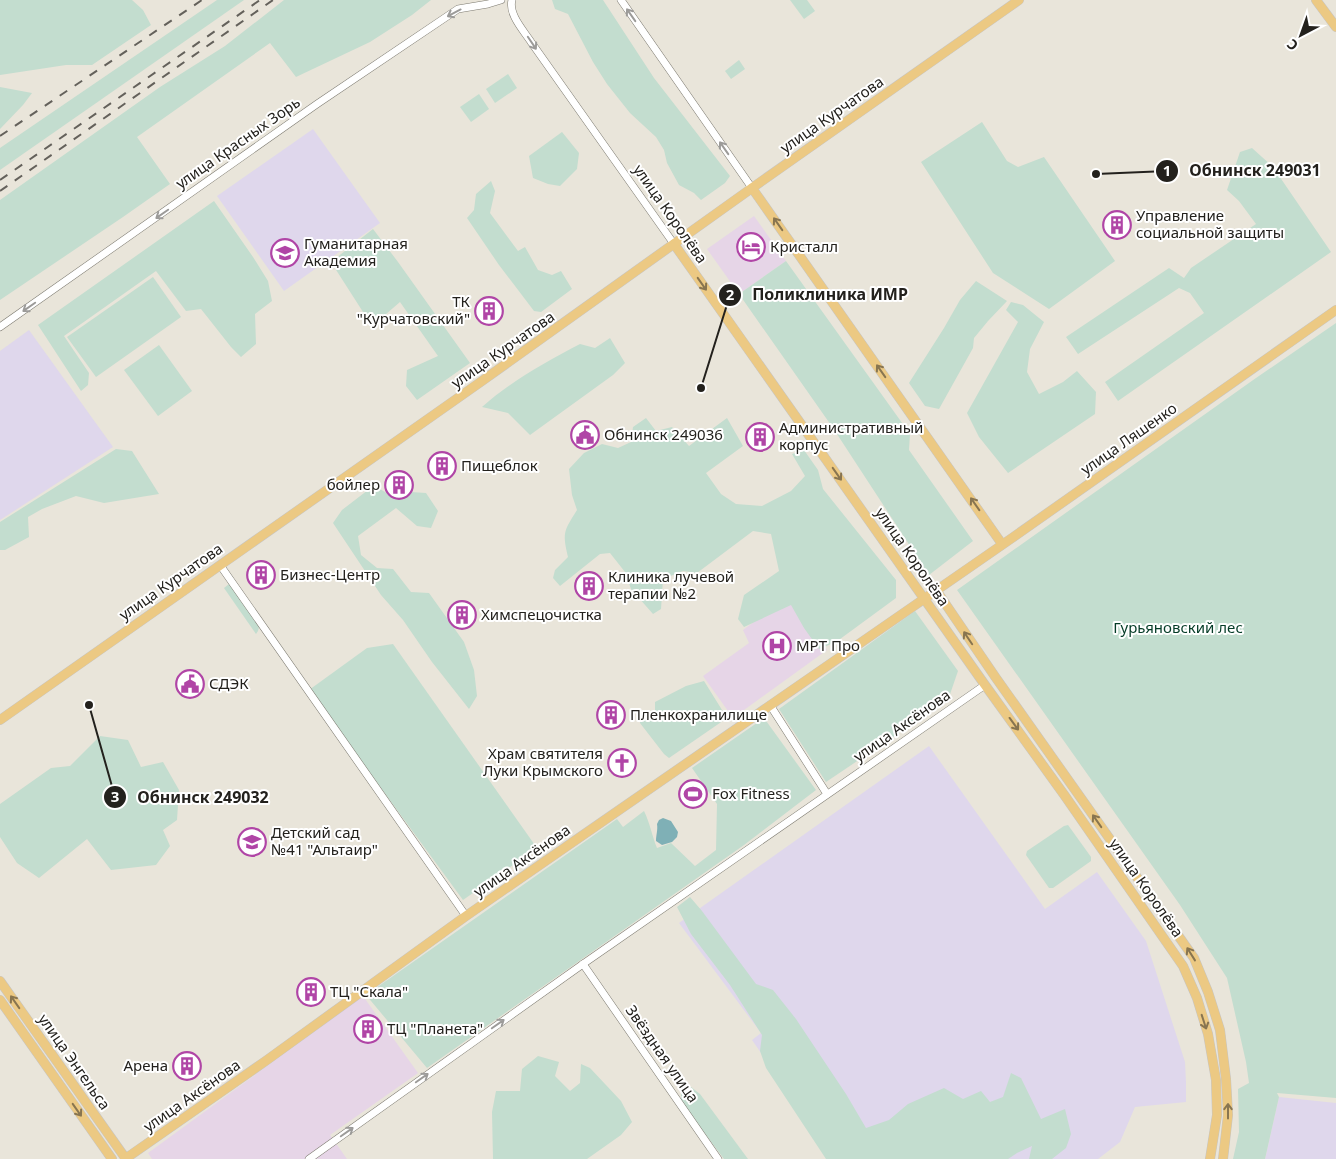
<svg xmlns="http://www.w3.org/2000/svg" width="1336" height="1159" viewBox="0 0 1336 1159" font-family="'Noto Sans',sans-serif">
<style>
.commercial{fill:#e6d5e7}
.industrial{fill:#dfd7ec}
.green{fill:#c3ddcf}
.water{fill:#7fb0b6}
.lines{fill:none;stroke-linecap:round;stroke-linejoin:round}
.minor-casing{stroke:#7d7a70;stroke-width:8}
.major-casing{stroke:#c6c5c4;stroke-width:10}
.minor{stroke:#fff;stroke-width:7}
.major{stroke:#ecc983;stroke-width:9}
.rail{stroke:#64615b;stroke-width:2;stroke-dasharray:9 9;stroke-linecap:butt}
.oneway{stroke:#9c9b99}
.oneway2{stroke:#887550}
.labels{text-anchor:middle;stroke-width:4;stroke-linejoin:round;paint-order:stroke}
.street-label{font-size:15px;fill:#23211d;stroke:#fff}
.poi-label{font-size:15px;fill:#23211d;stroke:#fff;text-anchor:start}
.park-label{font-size:15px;fill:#053c27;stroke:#fff}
.leader{fill:none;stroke:#23211d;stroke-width:2}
.callout-dot{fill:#23211d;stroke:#fff;stroke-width:2}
.mark-label{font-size:15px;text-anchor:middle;font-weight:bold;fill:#fff}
.callout-label{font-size:16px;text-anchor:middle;font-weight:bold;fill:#23211d;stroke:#fff;stroke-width:4;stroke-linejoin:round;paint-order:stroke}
</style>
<rect width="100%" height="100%" fill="#e9e5da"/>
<g class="commercial">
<path d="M 754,216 L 786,261 L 739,294 L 707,249 Z"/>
<path d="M 789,596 L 827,650 L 733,718 L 703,676 L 749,643 L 743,630 Z"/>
<path d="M 363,996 L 418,1073 L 330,1135 L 347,1159 L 152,1159 L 148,1153 Z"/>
</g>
<g class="industrial">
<path d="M 313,129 L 380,223 L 284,291 L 217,196 Z"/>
<path d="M 29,330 L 113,447 L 0,520 L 0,351 Z"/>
<path d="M 929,746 L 1045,909 L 1097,872 L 1146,941 L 1185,1062 L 1186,1082 L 1186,1102 L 1135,1107 L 1120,1142 L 1098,1159 L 835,1159 L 752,1040 L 761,1033 L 679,923 Z"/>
<path d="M 1279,1097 L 1336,1103 L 1336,1159 L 1265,1159 Z"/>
</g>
<g class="green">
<path d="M 0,0 L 132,0 L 143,10 L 151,25 L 92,65 L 66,65 L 0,75 Z"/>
<path d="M 217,0 L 244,0 L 0,170 L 0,148 Z"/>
<path d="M 284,0 L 431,0 L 412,15 L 370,42 L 296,77 L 270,43 L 137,137 L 170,184 L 123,217 L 0,300 L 0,200 L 160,87 L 225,46 Z"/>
<path d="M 552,0 L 603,0 L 654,78 L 730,176 L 725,183 L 701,200 L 694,193 L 679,185 L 667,163 L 664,150 L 656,137 L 630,113 L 607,84 L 593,62 L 568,14 L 555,9 Z"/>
<path d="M 790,0 L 807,0 L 815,11 L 804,19 Z"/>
<path d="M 739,60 L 745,69 L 731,79 L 725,71 Z"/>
<path d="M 508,74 L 517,88 L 495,103 L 486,89 Z"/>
<path d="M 0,87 L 32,93 L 23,105 L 0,129 Z"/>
<path d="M 479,94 L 489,109 L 471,122 L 460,107 Z"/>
<path d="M 982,122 L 1007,161 L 1018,167 L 1044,157 L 1115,261 L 1049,309 L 993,273 L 921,162 Z"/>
<path d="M 562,132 L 579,153 L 577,169 L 560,186 L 548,184 L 533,178 L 529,156 Z"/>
<path d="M 1252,148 L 1273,167 L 1331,252 L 1118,401 L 1105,382 L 1204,313 L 1190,293 L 1179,288 L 1078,354 L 1066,337 L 1169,268 L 1184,278 L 1191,268 L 1256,224 L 1239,201 L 1227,190 L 1240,152 Z"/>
<path d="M 491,181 L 495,191 L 490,213 L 518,251 L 525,247 L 538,270 L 552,275 L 561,271 L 572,289 L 541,312 L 534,311 L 499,265 L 467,218 L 474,210 L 476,194 Z"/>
<path d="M 214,201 L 253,257 L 268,281 L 272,301 L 255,314 L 256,344 L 241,357 L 231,347 L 201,309 L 186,311 L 156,271 L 64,336 L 89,373 L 88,385 L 81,391 L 38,325 Z"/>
<path d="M 373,229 L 398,262 L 470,363 L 417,400 L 406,386 L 407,370 L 438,356 L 400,302 L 372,326 L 331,262 Z"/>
<path d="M 786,261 L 910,434 L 909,450 L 973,541 L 929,575 L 833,428 L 739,294 Z"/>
<path d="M 153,277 L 181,317 L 96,377 L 67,337 Z"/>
<path d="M 976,281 L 1007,301 L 988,321 L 974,338 L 973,348 L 939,409 L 925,406 L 909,383 L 944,328 L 960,300 Z"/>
<path d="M 1011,302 L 1023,305 L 1044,322 L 1030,349 L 1027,372 L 1039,394 L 1063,382 L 1077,371 L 1096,392 L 1095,414 L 1008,473 L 979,437 L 967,413 L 1018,322 L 1006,310 Z"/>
<path d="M 1336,323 L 1336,1098 L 1277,1093 L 1279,1097 L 1265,1159 L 1233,1159 L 1239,1132 L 1238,1089 L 1249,1083 L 1246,1062 L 1227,978 L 1180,905 L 957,590 L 1256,378 Z"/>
<path d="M 610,338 L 625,363 L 613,375 L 530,435 L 508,413 L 482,407 C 511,381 546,362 580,344 L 595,348 Z"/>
<path d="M 159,345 L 192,391 L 158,416 L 124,370 Z"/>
<path d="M 646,418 L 656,431 L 672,427 L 689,446 L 727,418 L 743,446 L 706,473 L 721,494 L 736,504 L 762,506 L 791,491 L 805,476 L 792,454 L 804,450 L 818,470 L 823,489 L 896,580 L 896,598 L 836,642 L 819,649 L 804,628 L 791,605 L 744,627 L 738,619 L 744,595 L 779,571 L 771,534 L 753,531 L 697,573 L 683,571 L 663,579 L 661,609 L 653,614 L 631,589 L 625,572 L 610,553 L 600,554 L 560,586 L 553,578 L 555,570 L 568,557 C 562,532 564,531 577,510 L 572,495 L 569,469 L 584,453 L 602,444 L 618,448 L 631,442 L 633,427 Z"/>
<path d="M 116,449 L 132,451 L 159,494 L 104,503 L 76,496 L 42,509 L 28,517 L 29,537 L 5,550 L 0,550 L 0,522 Z"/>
<path d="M 380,489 L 396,499 L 411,492 L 426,493 L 438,511 L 431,528 L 417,526 L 396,508 L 358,536 L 361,555 L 377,568 L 393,569 L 411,592 L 429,593 L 464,642 L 474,670 L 477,696 L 469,709 L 432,662 L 403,620 L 381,595 L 333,523 L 342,510 L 368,490 Z"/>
<path d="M 229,584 L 259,627 L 258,631 L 256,634 L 224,588 Z"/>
<path d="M 915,611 L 958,671 L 948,700 L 826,782 L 779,709 Z"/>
<path d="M 393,644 L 537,848 L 463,900 L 309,690 L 367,648 Z"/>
<path d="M 704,681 L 727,718 L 669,758 L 664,754 L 640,723 L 641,713 L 655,711 L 655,702 L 686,686 Z"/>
<path d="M 764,718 L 816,790 L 744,845 L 427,1068 L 366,995 L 617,819 L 623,827 L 644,811 C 650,823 652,836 657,848 L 671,843 L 695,866 L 716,850 L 717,804 L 692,768 Z"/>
<path d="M 100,736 L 128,740 L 141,767 L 163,762 L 179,790 L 177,820 L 163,830 L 170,846 L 156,865 L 111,870 L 87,839 L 39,878 L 17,863 L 0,837 L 0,804 L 51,768 L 70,766 Z"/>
<path d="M 1068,825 L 1091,857 L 1091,861 L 1053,888 L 1049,888 L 1026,855 L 1027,851 L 1064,826 Z"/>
<path d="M 690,897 L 702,911 L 756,984 L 773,990 L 796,1019 L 846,1094 L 866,1128 L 889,1120 L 908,1104 L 944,1088 L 963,1099 L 981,1091 L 990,1102 L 1003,1097 L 1011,1073 L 1021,1078 L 1041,1119 L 1065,1109 L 1071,1134 L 1066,1148 L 1052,1159 L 1029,1159 L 1032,1146 L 1017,1153 L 1008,1159 L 826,1159 L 766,1068 L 760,1051 L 762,1035 L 730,985 L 691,934 L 677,907 Z"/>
<path d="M 538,1056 L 559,1062 L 555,1076 L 570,1091 L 580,1083 L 581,1064 L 590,1068 L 621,1101 L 632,1122 L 621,1135 L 587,1159 L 493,1159 L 492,1112 L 496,1091 L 520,1091 L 522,1069 Z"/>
<path d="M 691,1087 L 700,1094 L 748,1159 L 724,1159 L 681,1102 L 681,1092 Z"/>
</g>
<path class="water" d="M 663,818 L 671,821 L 678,832 L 677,837 L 672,842 L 662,845 L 656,841 C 656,835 658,830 657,824 L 659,820 Z"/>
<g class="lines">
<defs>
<g id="minor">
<path d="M 512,0 C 508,14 524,31 531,42 L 674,244"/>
<path d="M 621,0 L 752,188"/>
<path d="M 0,327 L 317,104 L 458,9 L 488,4 L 501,0"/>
<path d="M 220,565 L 466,916"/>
<path d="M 770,705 L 827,794"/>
<path d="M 583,964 L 718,1159"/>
<path d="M 309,1159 L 583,964 L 985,685"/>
</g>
<g id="major">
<path d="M 1316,0 L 1336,27"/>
<path d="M 752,188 L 1002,544"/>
<path d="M 674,244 L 985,685 L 1065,796 L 1183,966 L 1197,998 L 1208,1034 L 1216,1080 L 1217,1115 L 1210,1159"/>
<path d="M 936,590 L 996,678 L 1194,958 L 1208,992 L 1220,1030 L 1226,1079 L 1228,1115 L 1223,1159"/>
<path d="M 0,720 L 482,381 L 752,188 L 1019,0"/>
<path d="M 0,981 L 126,1159"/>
<path d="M 0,1000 L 112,1159"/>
<path d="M 125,1159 L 267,1060 L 466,916 L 1012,538 L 1336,310"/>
</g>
</defs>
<use href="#minor" class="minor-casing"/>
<use href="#major" class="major-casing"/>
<use href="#minor" class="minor"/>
<use href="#major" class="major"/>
<g class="rail">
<path d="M 0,136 L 202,0"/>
<path d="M 0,180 L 260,0"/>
<path d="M 0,191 L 273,0"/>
</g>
</g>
<defs><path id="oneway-shaft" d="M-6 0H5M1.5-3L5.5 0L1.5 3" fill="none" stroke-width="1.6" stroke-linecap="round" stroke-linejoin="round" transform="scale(1.25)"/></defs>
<g class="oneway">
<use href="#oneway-shaft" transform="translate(454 13) rotate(152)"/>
<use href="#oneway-shaft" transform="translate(631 15) rotate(-125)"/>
<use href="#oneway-shaft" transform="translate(532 43) rotate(56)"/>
<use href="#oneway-shaft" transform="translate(724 148) rotate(-125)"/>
<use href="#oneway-shaft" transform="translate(162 214) rotate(145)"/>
<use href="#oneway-shaft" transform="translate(29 307) rotate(145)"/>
<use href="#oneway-shaft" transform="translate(498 1024) rotate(-35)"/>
<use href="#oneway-shaft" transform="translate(422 1078) rotate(-35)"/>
<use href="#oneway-shaft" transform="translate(347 1132) rotate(-35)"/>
</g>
<g class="oneway2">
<use href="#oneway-shaft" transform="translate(778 224) rotate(-125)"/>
<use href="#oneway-shaft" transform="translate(702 284) rotate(55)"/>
<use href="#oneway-shaft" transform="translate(881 371) rotate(-125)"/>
<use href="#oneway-shaft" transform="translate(837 474) rotate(55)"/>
<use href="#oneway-shaft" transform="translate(975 504) rotate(-125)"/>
<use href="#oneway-shaft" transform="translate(968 638) rotate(-124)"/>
<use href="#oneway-shaft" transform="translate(1014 724) rotate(54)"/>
<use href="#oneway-shaft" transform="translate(1097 821) rotate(-125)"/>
<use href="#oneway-shaft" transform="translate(1191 954) rotate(-122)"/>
<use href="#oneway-shaft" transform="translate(15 1002) rotate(-125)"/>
<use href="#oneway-shaft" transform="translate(1204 1022) rotate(72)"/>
<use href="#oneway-shaft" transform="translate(77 1110) rotate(55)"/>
<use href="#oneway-shaft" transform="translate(1228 1111) rotate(-90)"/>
</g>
<defs>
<symbol id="building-ring" viewBox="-11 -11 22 22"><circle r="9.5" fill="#fff" stroke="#b045a6" stroke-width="1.5"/><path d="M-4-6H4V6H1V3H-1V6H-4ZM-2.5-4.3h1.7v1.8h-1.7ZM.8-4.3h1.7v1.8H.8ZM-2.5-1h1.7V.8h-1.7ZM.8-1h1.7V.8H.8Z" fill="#b045a6"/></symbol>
<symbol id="hotel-ring" viewBox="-11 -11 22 22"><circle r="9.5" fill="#fff" stroke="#b045a6" stroke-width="1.5"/><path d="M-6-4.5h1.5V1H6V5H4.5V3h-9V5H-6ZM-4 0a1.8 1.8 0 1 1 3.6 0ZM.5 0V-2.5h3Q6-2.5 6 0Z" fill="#b045a6"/></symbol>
<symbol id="university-ring" viewBox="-11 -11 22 22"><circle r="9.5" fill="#fff" stroke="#b045a6" stroke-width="1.5"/><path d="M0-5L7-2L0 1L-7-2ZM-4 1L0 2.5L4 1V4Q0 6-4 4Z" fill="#b045a6"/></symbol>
<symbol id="civic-ring" viewBox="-11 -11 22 22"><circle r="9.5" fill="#fff" stroke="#b045a6" stroke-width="1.5"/><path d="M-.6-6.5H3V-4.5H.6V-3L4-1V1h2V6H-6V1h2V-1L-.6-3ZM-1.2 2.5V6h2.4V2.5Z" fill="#b045a6"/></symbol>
<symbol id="hospital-ring" viewBox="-11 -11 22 22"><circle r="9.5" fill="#fff" stroke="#b045a6" stroke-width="1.5"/><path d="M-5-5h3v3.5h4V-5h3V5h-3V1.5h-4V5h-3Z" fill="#b045a6"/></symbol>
<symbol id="church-ring" viewBox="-11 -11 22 22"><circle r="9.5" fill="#fff" stroke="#b045a6" stroke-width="1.5"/><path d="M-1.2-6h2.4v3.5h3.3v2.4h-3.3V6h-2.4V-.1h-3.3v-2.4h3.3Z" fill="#b045a6"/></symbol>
<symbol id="stadium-ring" viewBox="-11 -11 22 22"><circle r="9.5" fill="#fff" stroke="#b045a6" stroke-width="1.5"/><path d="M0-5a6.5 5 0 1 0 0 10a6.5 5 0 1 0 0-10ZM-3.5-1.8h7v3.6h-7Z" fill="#b045a6"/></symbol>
<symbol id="school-ring" viewBox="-11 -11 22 22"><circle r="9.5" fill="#fff" stroke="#b045a6" stroke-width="1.5"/><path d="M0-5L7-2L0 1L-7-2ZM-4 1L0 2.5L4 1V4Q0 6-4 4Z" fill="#b045a6"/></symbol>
</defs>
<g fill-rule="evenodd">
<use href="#building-ring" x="1101" y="209" width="32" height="32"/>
<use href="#hotel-ring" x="735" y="231" width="32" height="32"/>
<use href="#university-ring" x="269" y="237" width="32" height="32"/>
<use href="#building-ring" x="473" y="295" width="32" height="32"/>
<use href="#civic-ring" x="569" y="419" width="32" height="32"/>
<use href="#building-ring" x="744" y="421" width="32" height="32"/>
<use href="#building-ring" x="426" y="450" width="32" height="32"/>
<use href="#building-ring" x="383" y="469" width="32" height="32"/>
<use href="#building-ring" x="245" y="559" width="32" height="32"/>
<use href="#building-ring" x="573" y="570" width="32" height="32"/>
<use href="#building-ring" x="446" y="599" width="32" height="32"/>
<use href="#hospital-ring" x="761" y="630" width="32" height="32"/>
<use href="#civic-ring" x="174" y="668" width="32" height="32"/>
<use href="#building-ring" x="595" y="699" width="32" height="32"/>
<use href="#church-ring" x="606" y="747" width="32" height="32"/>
<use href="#stadium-ring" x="677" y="778" width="32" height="32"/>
<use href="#school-ring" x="236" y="826" width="32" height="32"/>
<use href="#building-ring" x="295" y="976" width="32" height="32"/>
<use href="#building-ring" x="352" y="1013" width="32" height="32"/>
<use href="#building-ring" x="171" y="1050" width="32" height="32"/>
</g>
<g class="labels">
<g class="street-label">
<text transform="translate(832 115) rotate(-35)" y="5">улица Курчатова</text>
<text transform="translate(238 143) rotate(-35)" y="5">улица Красных Зорь</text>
<text transform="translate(670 214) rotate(55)" y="5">улица Королёва</text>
<text transform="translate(503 350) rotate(-35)" y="5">улица Курчатова</text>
<text transform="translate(1129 439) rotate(-35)" y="5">улица Ляшенко</text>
<text transform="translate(912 557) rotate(55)" y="5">улица Королёва</text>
<text transform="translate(171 582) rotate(-35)" y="5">улица Курчатова</text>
<text transform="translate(902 726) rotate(-35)" y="5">улица Аксёнова</text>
<text transform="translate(522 861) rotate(-35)" y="5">улица Аксёнова</text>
<text transform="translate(1146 888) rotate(55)" y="5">улица Королёва</text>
<text transform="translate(662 1054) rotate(55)" y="5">Звёздная улица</text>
<text transform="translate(74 1062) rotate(55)" y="5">улица Энгельса</text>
<text transform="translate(192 1096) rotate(-35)" y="5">улица Аксёнова</text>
</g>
<g class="poi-label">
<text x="1136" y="221">Управление<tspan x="1136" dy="17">социальной защиты</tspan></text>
<text x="304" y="249">Гуманитарная<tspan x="304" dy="17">Академия</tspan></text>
<text x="770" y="252">Кристалл</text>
<text x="470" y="307" text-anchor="end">ТК<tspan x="470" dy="17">"Курчатовский"</tspan></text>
<text x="779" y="433">Административный<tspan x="779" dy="17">корпус</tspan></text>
<text x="604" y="440">Обнинск 249036</text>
<text x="461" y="471">Пищеблок</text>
<text x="380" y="490" text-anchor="end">бойлер</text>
<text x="280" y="580">Бизнес-Центр</text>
<text x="608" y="582">Клиника лучевой<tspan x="608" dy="17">терапии №2</tspan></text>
<text x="481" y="620">Химспецочистка</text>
<text x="796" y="651">МРТ Про</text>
<text x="209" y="689">СДЭК</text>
<text x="630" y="720">Пленкохранилище</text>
<text x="603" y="759" text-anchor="end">Храм святителя<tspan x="603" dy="17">Луки Крымского</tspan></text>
<text x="712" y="799">Fox Fitness</text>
<text x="271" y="838">Детский сад<tspan x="271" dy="17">№41 "Альтаир"</tspan></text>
<text x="330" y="997">ТЦ "Скала"</text>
<text x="387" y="1034">ТЦ "Планета"</text>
<text x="168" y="1071" text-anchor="end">Арена</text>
</g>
<g class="park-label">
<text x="1178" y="633">Гурьяновский лес</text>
</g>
</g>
<path class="leader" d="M1096 174L1167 171M701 388L730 295M89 705L115 797"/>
<g class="callout-dot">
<circle cx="1096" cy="174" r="5"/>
<circle cx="701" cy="388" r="5"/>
<circle cx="89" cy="705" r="5"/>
<circle cx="1167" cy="171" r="12"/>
<circle cx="730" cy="295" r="12"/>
<circle cx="115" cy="797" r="12"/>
</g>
<g class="mark-label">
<text x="1167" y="176">1</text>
<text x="730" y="300">2</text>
<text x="115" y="802">3</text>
</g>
<g class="callout-label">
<text x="1255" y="176">Обнинск 249031</text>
<text x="830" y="300">Поликлиника ИМР</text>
<text x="203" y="803">Обнинск 249032</text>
</g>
<g transform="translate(1301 35) rotate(221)" stroke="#ffffff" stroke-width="4" paint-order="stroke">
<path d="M0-4L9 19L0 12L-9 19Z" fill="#23211d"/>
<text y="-8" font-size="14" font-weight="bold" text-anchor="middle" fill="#23211d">С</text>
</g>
</svg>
